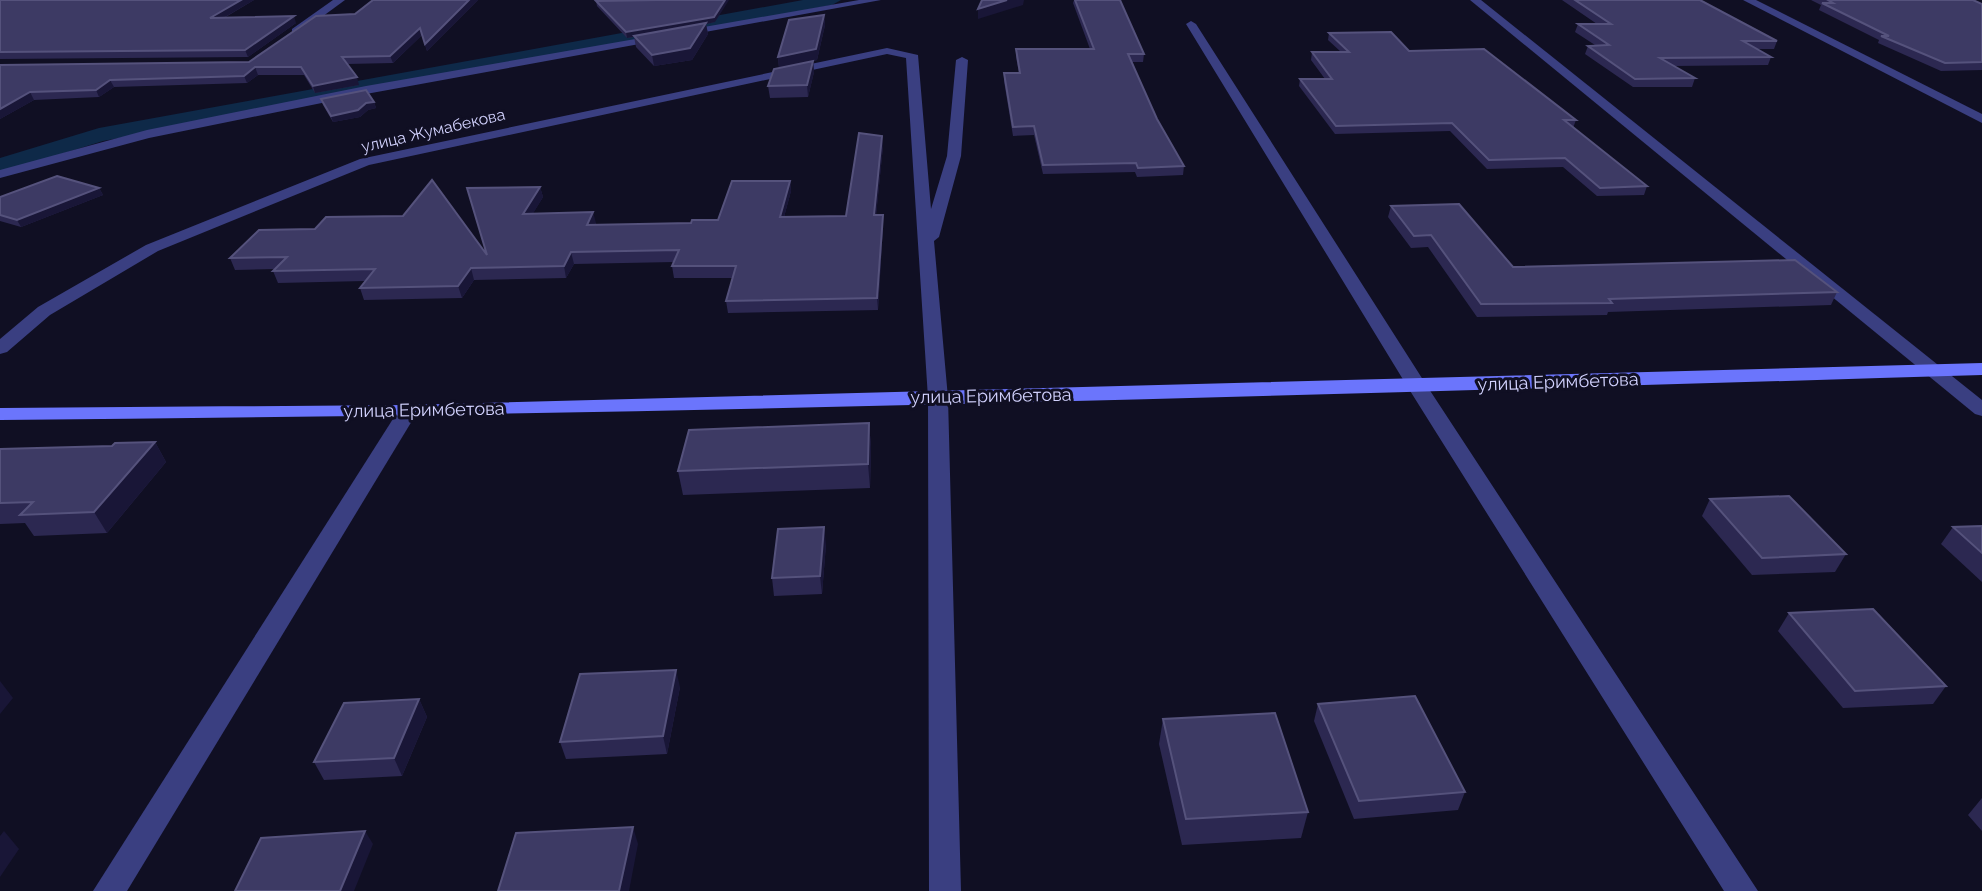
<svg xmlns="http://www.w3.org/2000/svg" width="1982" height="891" viewBox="0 0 1982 891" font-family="Raleway,sans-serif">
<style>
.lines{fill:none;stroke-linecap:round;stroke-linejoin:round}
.canal{fill:#0e2948;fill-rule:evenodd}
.street{fill:#3a3f81;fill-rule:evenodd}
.secondary{fill:#6b75fc;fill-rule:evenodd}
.wall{fill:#2c2851}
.shaded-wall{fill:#191637}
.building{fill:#3d3a64;stroke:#55527c;stroke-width:2}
.labels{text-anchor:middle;stroke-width:6;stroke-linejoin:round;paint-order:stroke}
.far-street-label{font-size:16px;fill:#d2d2fe;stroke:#100f23}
.street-label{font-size:18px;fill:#d2d2fe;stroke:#100f23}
</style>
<rect width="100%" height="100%" fill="#100f23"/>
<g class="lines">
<path class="canal" d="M 803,0 L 841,0 L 832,5 L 103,141 L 0,173 L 0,158 L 99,128 Z"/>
<g class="street">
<path d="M 333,0 L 345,0 L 300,33 L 292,33 L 292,29 Z"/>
<path d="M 859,0 L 881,0 L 366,94 L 149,138 L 0,178 L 0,170 L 147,130 L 366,86 Z"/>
<path d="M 1470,0 L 1481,0 L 1982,400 L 1982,416 L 1975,414 Z"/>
<path d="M 1743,0 L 1756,0 L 1982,114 L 1982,123 Z"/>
<path d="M 1191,21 L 1196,24 L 1427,386 L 1758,891 L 1724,891 L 1407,386 L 1186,24 Z"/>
<path d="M 887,48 L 918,55 L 931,209 L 947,156 L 956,60 L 962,57 L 968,60 L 961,156 L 939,237 L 934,241 L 948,398 L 961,891 L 929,891 L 928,398 L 906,58 L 887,54 L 369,165 L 158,251 L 50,315 L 7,352 L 0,354 L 0,339 L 38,307 L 146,245 L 360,159 Z"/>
<path d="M 408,405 L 415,407 L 418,411 L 127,891 L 93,891 L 398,411 L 401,407 Z"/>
</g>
<path class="secondary" d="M 1982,363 L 1982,375 C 1321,395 661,415 0,420 L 0,408 L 408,405 Z"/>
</g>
<g class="wall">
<path d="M 0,0 L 254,0 L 224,18 L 296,23 L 248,57 L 0,59 Z"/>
<path d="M 478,0 L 427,51 L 422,35 L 393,63 L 347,64 L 359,85 L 315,93 L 304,75 L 258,75 L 247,83 L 114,87 L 99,97 L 34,100 L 0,119 L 0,65 L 249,62 L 355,14 Z"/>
<path d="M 1074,0 L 1120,0 L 1144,54 L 1143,62 L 1131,62 L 1157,119 L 1184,166 L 1183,175 L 1137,177 L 1135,172 L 1043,174 L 1034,135 L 1013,136 L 1004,81 L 1004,73 L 1019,73 L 1016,57 L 1016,49 L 1090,49 L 1073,3 Z"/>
<path d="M 1562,0 L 1700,0 L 1777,41 L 1774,49 L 1757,49 L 1771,57 L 1768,65 L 1673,66 L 1695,78 L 1692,87 L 1633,87 L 1585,54 L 1588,46 L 1595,45 L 1575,32 L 1578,24 L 1597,24 Z"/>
<path d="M 1811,0 L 1973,0 L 1982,4 L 1982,70 L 1941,71 L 1878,43 L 1879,40 L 1819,10 L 1821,5 Z"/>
<path d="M 596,1 L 715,22 L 706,24 L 708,34 L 692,60 L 654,66 L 636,47 L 634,37 L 627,38 L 597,6 Z"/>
<path d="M 824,15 L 825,25 L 817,60 L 813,61 L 814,72 L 808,97 L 770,98 L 768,86 L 779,68 L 778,57 Z"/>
<path d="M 1329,33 L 1409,51 L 1576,120 L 1573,128 L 1647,186 L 1644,195 L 1597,196 L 1563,167 L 1487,169 L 1450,131 L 1335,134 L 1299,86 L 1300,79 L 1325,79 L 1311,60 L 1312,52 L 1341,52 L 1328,40 Z"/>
<path d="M 321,99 L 374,102 L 376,108 L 368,110 L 360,117 L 333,122 L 323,105 Z"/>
<path d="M 883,146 L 876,215 L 883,226 L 878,310 L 728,313 L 726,301 L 733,278 L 674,278 L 672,266 L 674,262 L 574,264 L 566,278 L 474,280 L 462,298 L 364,300 L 360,288 L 365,281 L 278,283 L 273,271 L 275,269 L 235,270 L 230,258 L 315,229 L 487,255 L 540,187 L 543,197 L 533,213 L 596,223 L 595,225 L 691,223 L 718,220 L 790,181 L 791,191 L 784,217 L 846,216 Z"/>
<path d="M 99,188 L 103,195 L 21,227 L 0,221 L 0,197 Z"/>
<path d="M 1391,206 L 1513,267 L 1837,292 L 1831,305 L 1608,312 L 1607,315 L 1477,317 L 1428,247 L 1411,248 L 1388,217 Z"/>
<path d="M 869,423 L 871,447 L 870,488 L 683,495 L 678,471 Z"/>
<path d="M 155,442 L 166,462 L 107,533 L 34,536 L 25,523 L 0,524 L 0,449 L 112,446 Z"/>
<path d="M 1710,499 L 1846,554 L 1835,572 L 1752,575 L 1702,516 Z"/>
<path d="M 1982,526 L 1982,582 L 1941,544 L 1953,527 Z"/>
<path d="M 826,544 L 822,594 L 774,596 L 772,578 Z"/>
<path d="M 1789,613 L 1946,686 L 1933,704 L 1843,708 L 1778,631 Z"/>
<path d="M 680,687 L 667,754 L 566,759 L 560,742 Z"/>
<path d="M 419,699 L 427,717 L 402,776 L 324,780 L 314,762 Z"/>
<path d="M 1318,704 L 1465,792 L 1458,810 L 1354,819 L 1314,721 Z"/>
<path d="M 1163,719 L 1308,812 L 1301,838 L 1182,845 L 1159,744 Z"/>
<path d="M 1982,798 L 1982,831 L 1968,815 Z"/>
</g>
<g class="shaded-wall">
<path d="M 241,0 L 254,0 L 213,24 L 210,18 Z"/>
<path d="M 469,0 L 478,0 L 427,51 L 425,44 Z"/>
<path d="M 725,0 L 729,0 L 715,22 L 706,24 L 708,34 L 692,60 L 654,66 L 652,55 L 706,24 L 627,38 L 626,32 Z"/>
<path d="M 1007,0 L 1024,0 L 1023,5 L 978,19 L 978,9 Z"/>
<path d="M 824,15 L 825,25 L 817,60 L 813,61 L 814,72 L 808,97 L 807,85 L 779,68 L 778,57 Z"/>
<path d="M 294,16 L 296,23 L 248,57 L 245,50 Z"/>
<path d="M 420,28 L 422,35 L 393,63 L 390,56 Z"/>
<path d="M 255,67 L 258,75 L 247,83 L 244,76 Z"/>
<path d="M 357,77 L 359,85 L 315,93 L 313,86 Z"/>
<path d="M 110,80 L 114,87 L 99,97 L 96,90 Z"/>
<path d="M 30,92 L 34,100 L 0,119 L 0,109 Z"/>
<path d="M 374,102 L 376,108 L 368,110 L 360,117 L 333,122 L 331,116 L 366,103 Z"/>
<path d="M 882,136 L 883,146 L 875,226 L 874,215 Z"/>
<path d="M 790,181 L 791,191 L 781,228 L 780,217 Z"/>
<path d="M 540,187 L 543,197 L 526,225 L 523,214 Z"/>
<path d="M 99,188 L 103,195 L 21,227 L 17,220 Z"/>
<path d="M 593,212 L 596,223 L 589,236 L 587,225 Z"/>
<path d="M 883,215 L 883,226 L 878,310 L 877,298 Z"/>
<path d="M 571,252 L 574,264 L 566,278 L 564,266 Z"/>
<path d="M 471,268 L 474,280 L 462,298 L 458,286 Z"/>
<path d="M 869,423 L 871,447 L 870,488 L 868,464 Z"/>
<path d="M 155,442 L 166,462 L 107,533 L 94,512 Z"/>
<path d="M 824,527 L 826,544 L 822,594 L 820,576 Z"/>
<path d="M 676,670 L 680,687 L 667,754 L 663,736 Z"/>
<path d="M 0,681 L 13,698 L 0,714 Z"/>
<path d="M 419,699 L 427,717 L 402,776 L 394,758 Z"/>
<path d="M 633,827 L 638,844 L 629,891 L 619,891 Z"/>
<path d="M 4,831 L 19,849 L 0,877 L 0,836 Z"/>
<path d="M 365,831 L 373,844 L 354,891 L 340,891 Z"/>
</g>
<g class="building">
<path d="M 0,0 L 241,0 L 210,18 L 294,16 L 245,50 L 0,52 Z"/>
<path d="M 373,0 L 469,0 L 425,44 L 420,28 L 390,56 L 342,57 L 357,77 L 313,86 L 301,67 L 255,67 L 244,76 L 110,80 L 96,90 L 30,92 L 0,109 L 0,65 L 249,62 L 316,16 L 355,14 Z"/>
<path d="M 658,0 L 725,0 L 714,17 L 626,32 L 596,1 Z"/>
<path d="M 982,0 L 1007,0 L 978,9 Z"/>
<path d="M 1075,0 L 1120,0 L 1144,54 L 1128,54 L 1157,119 L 1184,166 L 1138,168 L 1136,163 L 1043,165 L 1034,126 L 1013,127 L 1004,73 L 1020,73 L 1016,49 L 1094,49 Z"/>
<path d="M 1575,0 L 1700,0 L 1777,41 L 1743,41 L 1771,57 L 1660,58 L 1695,78 L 1635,79 L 1588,46 L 1609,45 L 1578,24 L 1611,24 Z"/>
<path d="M 1828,0 L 1973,0 L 1982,4 L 1982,62 L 1945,63 L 1881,36 L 1889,36 L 1822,3 L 1833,3 Z"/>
<path d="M 824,15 L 816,49 L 778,57 L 789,20 Z"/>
<path d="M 706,23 L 690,48 L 652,55 L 634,36 Z"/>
<path d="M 1391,32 L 1409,51 L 1484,49 L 1576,120 L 1564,120 L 1647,186 L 1600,188 L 1565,158 L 1489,160 L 1452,123 L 1336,126 L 1300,79 L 1332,79 L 1312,52 L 1349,52 L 1329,33 Z"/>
<path d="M 813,61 L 807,85 L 768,86 L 774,69 Z"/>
<path d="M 366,90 L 374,102 L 366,103 L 358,110 L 331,116 L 321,99 Z"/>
<path d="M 859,133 L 882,136 L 874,215 L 883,215 L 877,298 L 726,301 L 736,266 L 672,266 L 679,250 L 571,252 L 564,266 L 471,268 L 458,286 L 360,288 L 375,269 L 273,271 L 287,257 L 230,258 L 259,230 L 315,229 L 326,217 L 403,216 L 432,180 L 487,255 L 467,188 L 540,187 L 523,214 L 593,212 L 587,225 L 691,223 L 692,220 L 718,220 L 732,181 L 790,181 L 780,217 L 846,216 Z"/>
<path d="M 57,176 L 99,188 L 17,220 L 0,215 L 0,197 Z"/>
<path d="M 1459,204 L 1513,267 L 1795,260 L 1837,292 L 1609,299 L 1612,303 L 1481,304 L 1431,235 L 1414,236 L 1391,206 Z"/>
<path d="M 869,423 L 868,464 L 678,471 L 689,430 Z"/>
<path d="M 155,442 L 94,512 L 20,515 L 33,502 L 0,503 L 0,449 L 112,446 L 115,443 Z"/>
<path d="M 1789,496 L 1846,554 L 1762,558 L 1710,499 Z"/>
<path d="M 1982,526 L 1982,553 L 1953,527 Z"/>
<path d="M 824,527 L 820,576 L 772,578 L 778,529 Z"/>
<path d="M 1873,609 L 1946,686 L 1855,691 L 1789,613 Z"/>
<path d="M 676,670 L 663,736 L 560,742 L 580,674 Z"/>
<path d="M 1415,696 L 1465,792 L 1359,801 L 1318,704 Z"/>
<path d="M 419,699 L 394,758 L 314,762 L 344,703 Z"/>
<path d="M 1275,713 L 1308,812 L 1186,819 L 1163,719 Z"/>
<path d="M 633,827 L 619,891 L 498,891 L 516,833 Z"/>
<path d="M 365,831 L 340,891 L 235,891 L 261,838 Z"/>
</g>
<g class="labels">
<g class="far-street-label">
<text transform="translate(433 130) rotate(-13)" y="6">улица Жумабекова</text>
</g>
<g class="street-label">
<text transform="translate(1558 382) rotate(-2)" y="6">улица Еримбетова</text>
<text transform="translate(991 396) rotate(-1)" y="6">улица Еримбетова</text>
<text transform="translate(424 410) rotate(-1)" y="6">улица Еримбетова</text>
</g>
</g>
</svg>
